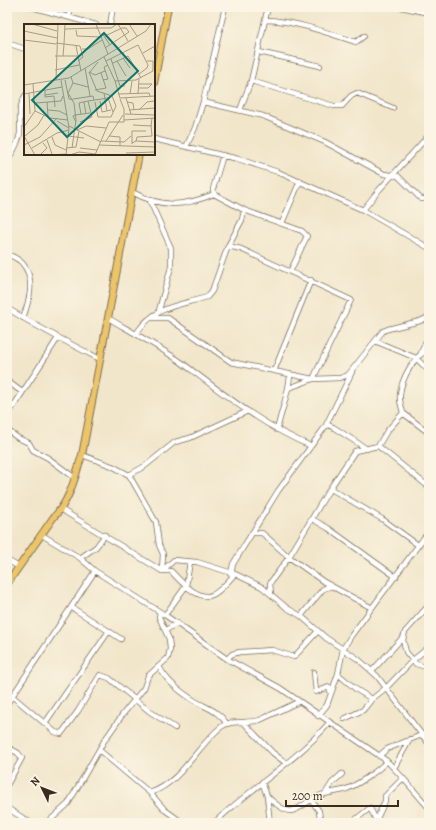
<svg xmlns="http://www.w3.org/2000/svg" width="436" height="830" font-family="Alegreya,serif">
<rect width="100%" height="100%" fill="#fcf5e5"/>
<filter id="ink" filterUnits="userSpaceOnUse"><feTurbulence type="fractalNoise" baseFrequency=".025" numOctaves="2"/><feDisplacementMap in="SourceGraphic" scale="8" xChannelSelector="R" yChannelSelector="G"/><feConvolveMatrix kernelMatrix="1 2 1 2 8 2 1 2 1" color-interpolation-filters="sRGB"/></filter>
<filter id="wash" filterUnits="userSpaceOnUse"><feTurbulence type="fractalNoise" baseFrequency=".012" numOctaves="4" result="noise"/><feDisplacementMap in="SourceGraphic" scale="16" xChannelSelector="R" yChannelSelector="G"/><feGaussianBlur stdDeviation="0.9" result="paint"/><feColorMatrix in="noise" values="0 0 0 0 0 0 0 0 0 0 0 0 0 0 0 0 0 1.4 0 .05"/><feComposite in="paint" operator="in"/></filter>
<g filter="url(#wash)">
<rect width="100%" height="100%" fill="#f1e6ca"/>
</g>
<g filter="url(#ink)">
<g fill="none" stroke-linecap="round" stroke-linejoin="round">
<g stroke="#7b6c5a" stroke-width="6">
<path id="minor" d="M32,7L96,25
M401,7L429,13
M69,17L71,7
M266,20C296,21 328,33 356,42L364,36
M110,25L113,7
M7,43L25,49
M259,52L320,66
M251,81L334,106H342L351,96L357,93L393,108
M203,102L263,116L325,142L384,174L398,176L421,199H425L429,195
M240,110L251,81L268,7
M154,139L238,159L278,172L363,210L379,190L429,135
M186,147L195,128L203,102L225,7
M223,155L213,189L214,194L244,210L302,231L307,236L290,272
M7,162C12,153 19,143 20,133C21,117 17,111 25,96
M7,183V191
M132,192C162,208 183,207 214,194
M150,201L171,248V267L159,310
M363,210L429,248
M282,223L300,181
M228,246L241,249L351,300L313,379L289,388
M7,254C12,256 20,260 23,264C36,280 29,301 23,318
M7,308C37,327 68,343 100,359
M108,318C132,332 158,346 181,362C222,393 263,426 311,446
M152,318H168L231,362L313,379L340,378L348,375L383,331L388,329L420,321L429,317
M136,334C154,306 177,306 207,297L212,291L228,246L242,220L244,210
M375,341L416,358L429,371
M421,353L429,335
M274,371L311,280
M7,381L22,392
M403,413L429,433
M7,416L58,338
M325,427L352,372
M7,430L18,438L29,443L33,450L48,458L75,478
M277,430C281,412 289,392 290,375
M378,446L429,487
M82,455L112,466L129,475L156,522L159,545L163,554L162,571
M129,475L145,466L175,442L190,438L248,411
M329,490L355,451L378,446L387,431L403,413C402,408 399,401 400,395C401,380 414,354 429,350
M62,510L162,571H171C179,580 198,601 212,595C220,592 228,581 235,574
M312,519L328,528L396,577
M252,533H262L289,557L270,583L271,594
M42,535L80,558L95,571L165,615L227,659L280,688L387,761L403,778L429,808
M423,539L429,532
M429,544L423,539L351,636L343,649L338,674L357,690L372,699L387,687L413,660L429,647
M80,558L96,547L105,535
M7,560L19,567
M162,571L174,560L197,562L235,574L262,587L287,608L301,616L326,638L358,659L377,676L429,744
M231,574L233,564L278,491L325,427L328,425L333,427L367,449
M429,605L405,632L403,640L406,652L416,664L429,668
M71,607L121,639
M372,608L324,582L289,557L327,493L331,489L382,519L418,545
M165,615L186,586L190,562
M301,616L323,589L332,586
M166,630L177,623
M227,659L232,654L240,652L272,650L294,657L318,631
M159,666C165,680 182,693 195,701C207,708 219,711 227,724
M372,671L404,636
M314,672L316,692L329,687L330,691
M12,696L55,732L61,734L78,711L100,675L109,678L149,711L175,728
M7,704L95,571
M318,716L327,705L338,674
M344,719L363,710L372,699
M45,723L109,631
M244,723L273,753L286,763
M7,747L18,753L22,758L7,785
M99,750L150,793L165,810L183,823
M379,756L387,749L429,732
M394,768L410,739
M262,782L267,796L270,823
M150,793C182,782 197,746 221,727C231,719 248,724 260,720L298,702
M325,794L332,783L342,774
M267,796C273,802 282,810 290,811C299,811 307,801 314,798C323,793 334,792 344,790C356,786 378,771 387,761
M311,800L319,811L320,820L324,823
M7,808L31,823
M47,823L68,804L104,741L123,714L144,688L148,676L168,658L170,649L169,639L159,617L160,612
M214,823C251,788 296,761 329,723
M351,823L370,808L376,820
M375,823L385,801V796L403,778"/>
</g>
<g stroke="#7b6c5a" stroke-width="8">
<path id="major" d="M154,83L168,7
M7,584L53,518C70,501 75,477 82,455L139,154"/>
</g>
<use href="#minor" stroke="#fff" stroke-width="4.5"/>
<use href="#major" stroke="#edc569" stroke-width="6"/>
</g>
</g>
<g transform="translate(24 24)">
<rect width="131" height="131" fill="#f1e6ca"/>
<path fill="none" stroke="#a89b85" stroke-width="1" d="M8,0L33,7M72,0L84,30M94,0L104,17M105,0L113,12M72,4H87L93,0M41,5L73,4M52,6L53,12L76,13M0,7L33,14M78,9L86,21M0,16L32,20M32,19L40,20L41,0M52,22L57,47M81,24L105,8L102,4H98L81,12M58,25H64L78,16M119,29L131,22M31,32H53M39,32L40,20L56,22L59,33L54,37M80,33L91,57L112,56L129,47V37H123M99,34L106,44M87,35L96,62H101M82,37L114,21L124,41L123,44L115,50M93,37L102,52M89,39L104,32L117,54M61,44L66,72M31,46L55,41M65,48L73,67L88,72L92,82L87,93H74L71,78M65,48L71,51L81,47M66,48L74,38M47,53L49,59L44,69L50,79L52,96L48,124M32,56L34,0M37,56L45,104L42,131M41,56L45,75L49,76M79,56L84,55L80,43L84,41M91,57L96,74L131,72M49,59L64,63M115,60H128M0,61L45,54L122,7L127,0M115,64H124L128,60M21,66V73L30,72L31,83M71,66L82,64L77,49M5,69L6,90M80,69L83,87M0,70L38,63M94,70L125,69L126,72M106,70L108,57M114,70L115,55M21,71L34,69M0,74V89M102,74L107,90M49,75L69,72L70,76M64,77L84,74L89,88M76,77L78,88L87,86M23,78L24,92M60,78L62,90M103,78L109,79L110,86M12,79L37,77L39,72M24,86L35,87L43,91M105,86L131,84M115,86L123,78L130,77M11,87L26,94L44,96M101,90L131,91M100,96L131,94M33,97L45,104M52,98L49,92L51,91L66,89M56,98L68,93L64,77L55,79L57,90M109,101L127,102L128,94M45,102L77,118M0,103L11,87L9,60M53,106L62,102L82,104M0,112L11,131M1,112L14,101L20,91M44,112L60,114M85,112L96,113V122M28,113L31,121L42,126M23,116L28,130M77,117L100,118L107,112M82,117L99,91M112,117L131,118M108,119L112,117L113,113L128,112L127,101M108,120V107H122M0,121L16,113L33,94M75,121L131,123M8,124L33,109L45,106M42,124L52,123L55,107M56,124L73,126M102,129L131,128M17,130L23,124L19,119M25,131L42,130M46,131L55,128L71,130M71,131L85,98H100V85L96,75"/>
<path fill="#0f766e" fill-opacity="0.15" stroke="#0f766e" stroke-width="2" d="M80,9L114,47L43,113L8,76Z"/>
<rect width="131" height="131" fill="none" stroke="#3b2a1e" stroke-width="2"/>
</g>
<rect width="436" height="830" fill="none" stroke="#fcf5e5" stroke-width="24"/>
<g transform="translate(42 788) rotate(313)" stroke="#fcf5e5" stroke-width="3" paint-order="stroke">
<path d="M0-3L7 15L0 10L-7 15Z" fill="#3b2a1e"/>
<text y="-6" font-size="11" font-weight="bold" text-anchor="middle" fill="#3b2a1e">N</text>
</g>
<path d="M286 800v6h112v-6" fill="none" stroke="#3b2a1e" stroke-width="2"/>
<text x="292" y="800" font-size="12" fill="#3b2a1e" stroke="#fcf5e5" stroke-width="3" paint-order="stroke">200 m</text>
</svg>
